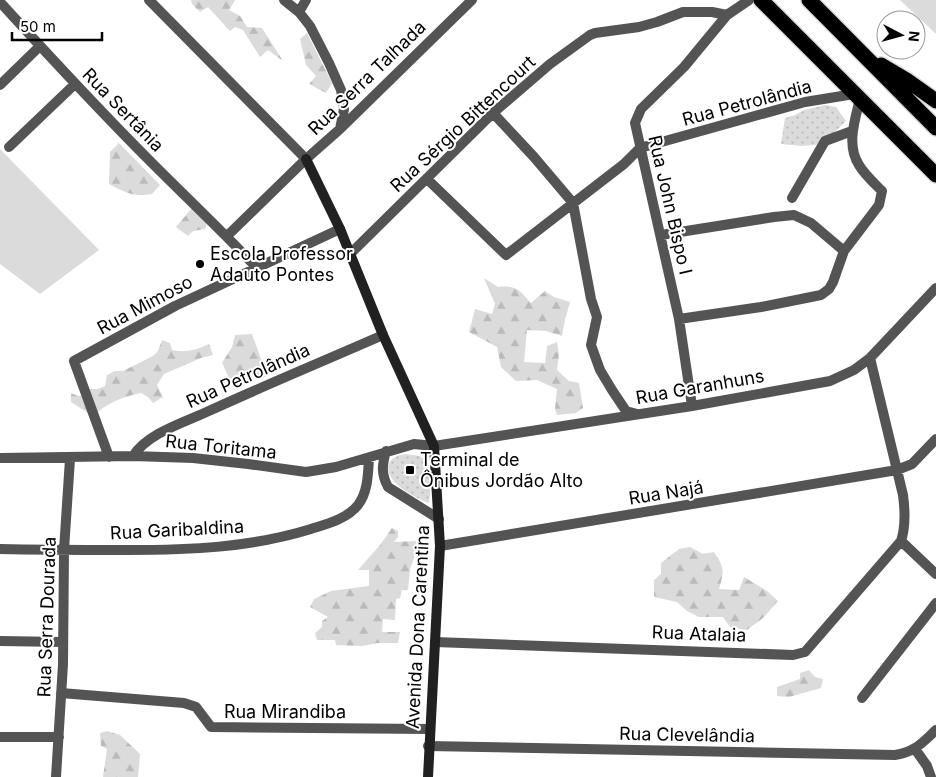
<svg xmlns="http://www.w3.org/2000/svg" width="936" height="777" font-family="Inter,sans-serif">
<defs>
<pattern id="grass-dots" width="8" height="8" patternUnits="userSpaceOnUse" patternTransform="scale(1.25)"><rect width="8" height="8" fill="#dbdbdb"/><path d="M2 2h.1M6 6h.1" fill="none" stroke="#bababa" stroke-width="1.8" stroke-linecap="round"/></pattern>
<pattern id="forest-firs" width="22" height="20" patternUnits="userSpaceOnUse" patternTransform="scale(1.25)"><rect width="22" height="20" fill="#dbdbdb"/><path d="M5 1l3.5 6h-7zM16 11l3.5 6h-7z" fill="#bababa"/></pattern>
</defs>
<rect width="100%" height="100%" fill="#fff"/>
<path fill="url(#grass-dots)" d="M825,105L836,107L846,121L823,144L802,146L781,144L785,118L795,115L804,110Z
M405,454L420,456L428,462L431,482L429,503C416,498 383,482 389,464C392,457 398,455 405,454Z"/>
<path fill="url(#forest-firs)" d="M191,0H235L229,10L240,16L247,27L262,28L283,61L268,50L260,57L243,30L235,27L230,31L208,7L200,12L192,4Z
M307,33L332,83L326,93L309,84L316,76L306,65L300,39Z
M119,143L160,185L152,194C133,197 126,193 109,184L110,152Z
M192,208L207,223L205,229L193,231L188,236L176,227Z
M484,278L498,287C517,285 519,290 531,303L545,291L554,297L570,302L565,320L562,336L546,331L527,330L524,362L545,363L547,346L557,342L559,354L557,370L569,381L579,383L583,408L576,413L557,415L555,409L557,389L537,380L516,381L501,367L497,347L469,332L475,309L492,314L495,304Z
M252,334L267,376L258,379L255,376L233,386L222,363L232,347L235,335Z
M162,340L170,343L172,350C186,353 196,350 209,344L213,355L201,358L164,374L157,385L163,397L153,403L148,397L141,393C122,397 107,403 93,416L71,402V393L78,396L86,395V389H97L105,386L107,375L115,371H123L153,356L158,351Z
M392,528L398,531V537L394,542L416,541L414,558L410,569L408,590H402L400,598L396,599L395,620L383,619L382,632H400L398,643H378L362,646L336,645L335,640H317L315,633L322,627V621L328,617L310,607L314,599L331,591L369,586V570H358L380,545Z
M690,547L703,554L714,552C725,568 724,572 719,589L739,590L744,577L767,591L778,601L763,618L747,630L730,627L723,617H699L687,611L677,602L654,597V580L661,574V563L679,549Z
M809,670L815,677L823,679L821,688L789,697L777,696V687L800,679V673Z
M107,731L120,735L140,754L138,777H103L107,749L101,746L100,733Z"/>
<path fill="#dbdbdb" d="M900,0H936V34Z
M0,149L99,250L40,294L0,264Z"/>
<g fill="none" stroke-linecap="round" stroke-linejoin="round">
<g stroke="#dbdbdb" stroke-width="18">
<path id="highway" d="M761,0L936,175
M809,0L936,128
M881,65L908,81L936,101"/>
</g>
<path stroke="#545454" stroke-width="10" d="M149,0L306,159
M284,0L299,12L310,26L329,63L341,90L344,109L340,129
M0,2C50,57 101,112 154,165C188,199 223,232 256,267
M299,12L306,0
M0,85L40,46
M493,113L534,157L573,203L591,299L597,317L591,345L600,370L612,390L626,411L637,414
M9,147L75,84
M427,179L506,255L624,164L640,148L805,102L854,94
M792,198L825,141L852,131
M661,235L774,217L794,215L811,223L844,251
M227,236L306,159L340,129L472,0
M350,254L493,113L550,64L590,35L595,33L639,27L657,22L683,12H712L727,15L749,0
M679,319L761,307L821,295L829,289L833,282L844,251L879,205L882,191C874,183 864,174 859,165C846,145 855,120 860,99
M692,406L679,319L635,123L641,109L684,67L727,15
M386,451C382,465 381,474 388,487L439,519
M133,456C149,432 186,422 211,410C268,384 326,360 383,335
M109,457L74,361L175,306L340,229
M0,458L133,456L193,458L248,464L306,472L336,467L414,444L434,446L692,406L830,381L854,370L870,358L936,288
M901,541L936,574
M440,546L897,470L912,464L936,439
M0,549C42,550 84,550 126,550C190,550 249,548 311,529C327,524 347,519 358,505C368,492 368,474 369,458
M0,641L63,642
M435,642L793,655L805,652L901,541C906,526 905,510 903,495L870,358
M61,693L184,703L196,707L211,727L429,729
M862,698L936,603
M0,737H59
M428,746L895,755C915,752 922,743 936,730
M915,749L927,766L931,777
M56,777L63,664L64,550L70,459"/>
<path stroke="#212121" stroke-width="10" d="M306,159L340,229L383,335L434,446L440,546L428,777"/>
<use href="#highway" stroke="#000" stroke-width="15"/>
</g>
<g fill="#000" stroke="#fff" stroke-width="2">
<circle cx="200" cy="264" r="5"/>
<rect x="405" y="465" width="10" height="10" rx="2.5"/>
</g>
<g text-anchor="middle" stroke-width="4" stroke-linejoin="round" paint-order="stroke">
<g font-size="18" fill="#000" stroke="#fff">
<text transform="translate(367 78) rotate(-44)" y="6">Rua Serra Talhada</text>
<text transform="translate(747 103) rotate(-15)" y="6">Rua Petrolândia</text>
<text transform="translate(123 110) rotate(46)" y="6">Rua Sertânia</text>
<text transform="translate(463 124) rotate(-43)" y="6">Rua Sérgio Bittencourt</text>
<text transform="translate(670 205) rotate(77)" y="6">Rua John Bispo I</text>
<text transform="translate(145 305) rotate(-28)" y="6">Rua Mimoso</text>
<text transform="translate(248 376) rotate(-24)" y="6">Rua Petrolândia</text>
<text transform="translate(700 387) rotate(-10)" y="6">Rua Garanhuns</text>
<text transform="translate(221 447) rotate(6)" y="6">Rua Toritama</text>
<text transform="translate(666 493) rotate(-9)" y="6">Rua Najá</text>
<text transform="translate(177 530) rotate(-3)" y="6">Rua Garibaldina</text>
<text transform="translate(47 617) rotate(-88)" y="6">Rua Serra Dourada</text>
<text transform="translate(418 627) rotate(-87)" y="6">Avenida Dona Carentina</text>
<text transform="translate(699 634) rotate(2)" y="6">Rua Atalaia</text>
<text x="285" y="718">Rua Mirandiba</text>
<text transform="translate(687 735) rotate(1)" y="6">Rua Clevelândia</text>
</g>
<g font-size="18" fill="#000" stroke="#fff" text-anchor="start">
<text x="210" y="260">Escola Professor<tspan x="210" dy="21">Adauto Pontes</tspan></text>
<text x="420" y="466">Terminal de<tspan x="420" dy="21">Ônibus Jordão Alto</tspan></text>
</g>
</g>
<g transform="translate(901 35) rotate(96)"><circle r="24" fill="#ffffff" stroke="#999999"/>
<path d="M0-4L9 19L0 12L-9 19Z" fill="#000000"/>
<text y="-8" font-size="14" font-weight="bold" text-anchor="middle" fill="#000000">N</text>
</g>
<path d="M12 32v8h90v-8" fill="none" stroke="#000000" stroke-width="2.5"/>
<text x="20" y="32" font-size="15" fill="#000000" stroke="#ffffff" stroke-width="4" paint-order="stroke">50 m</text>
</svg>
